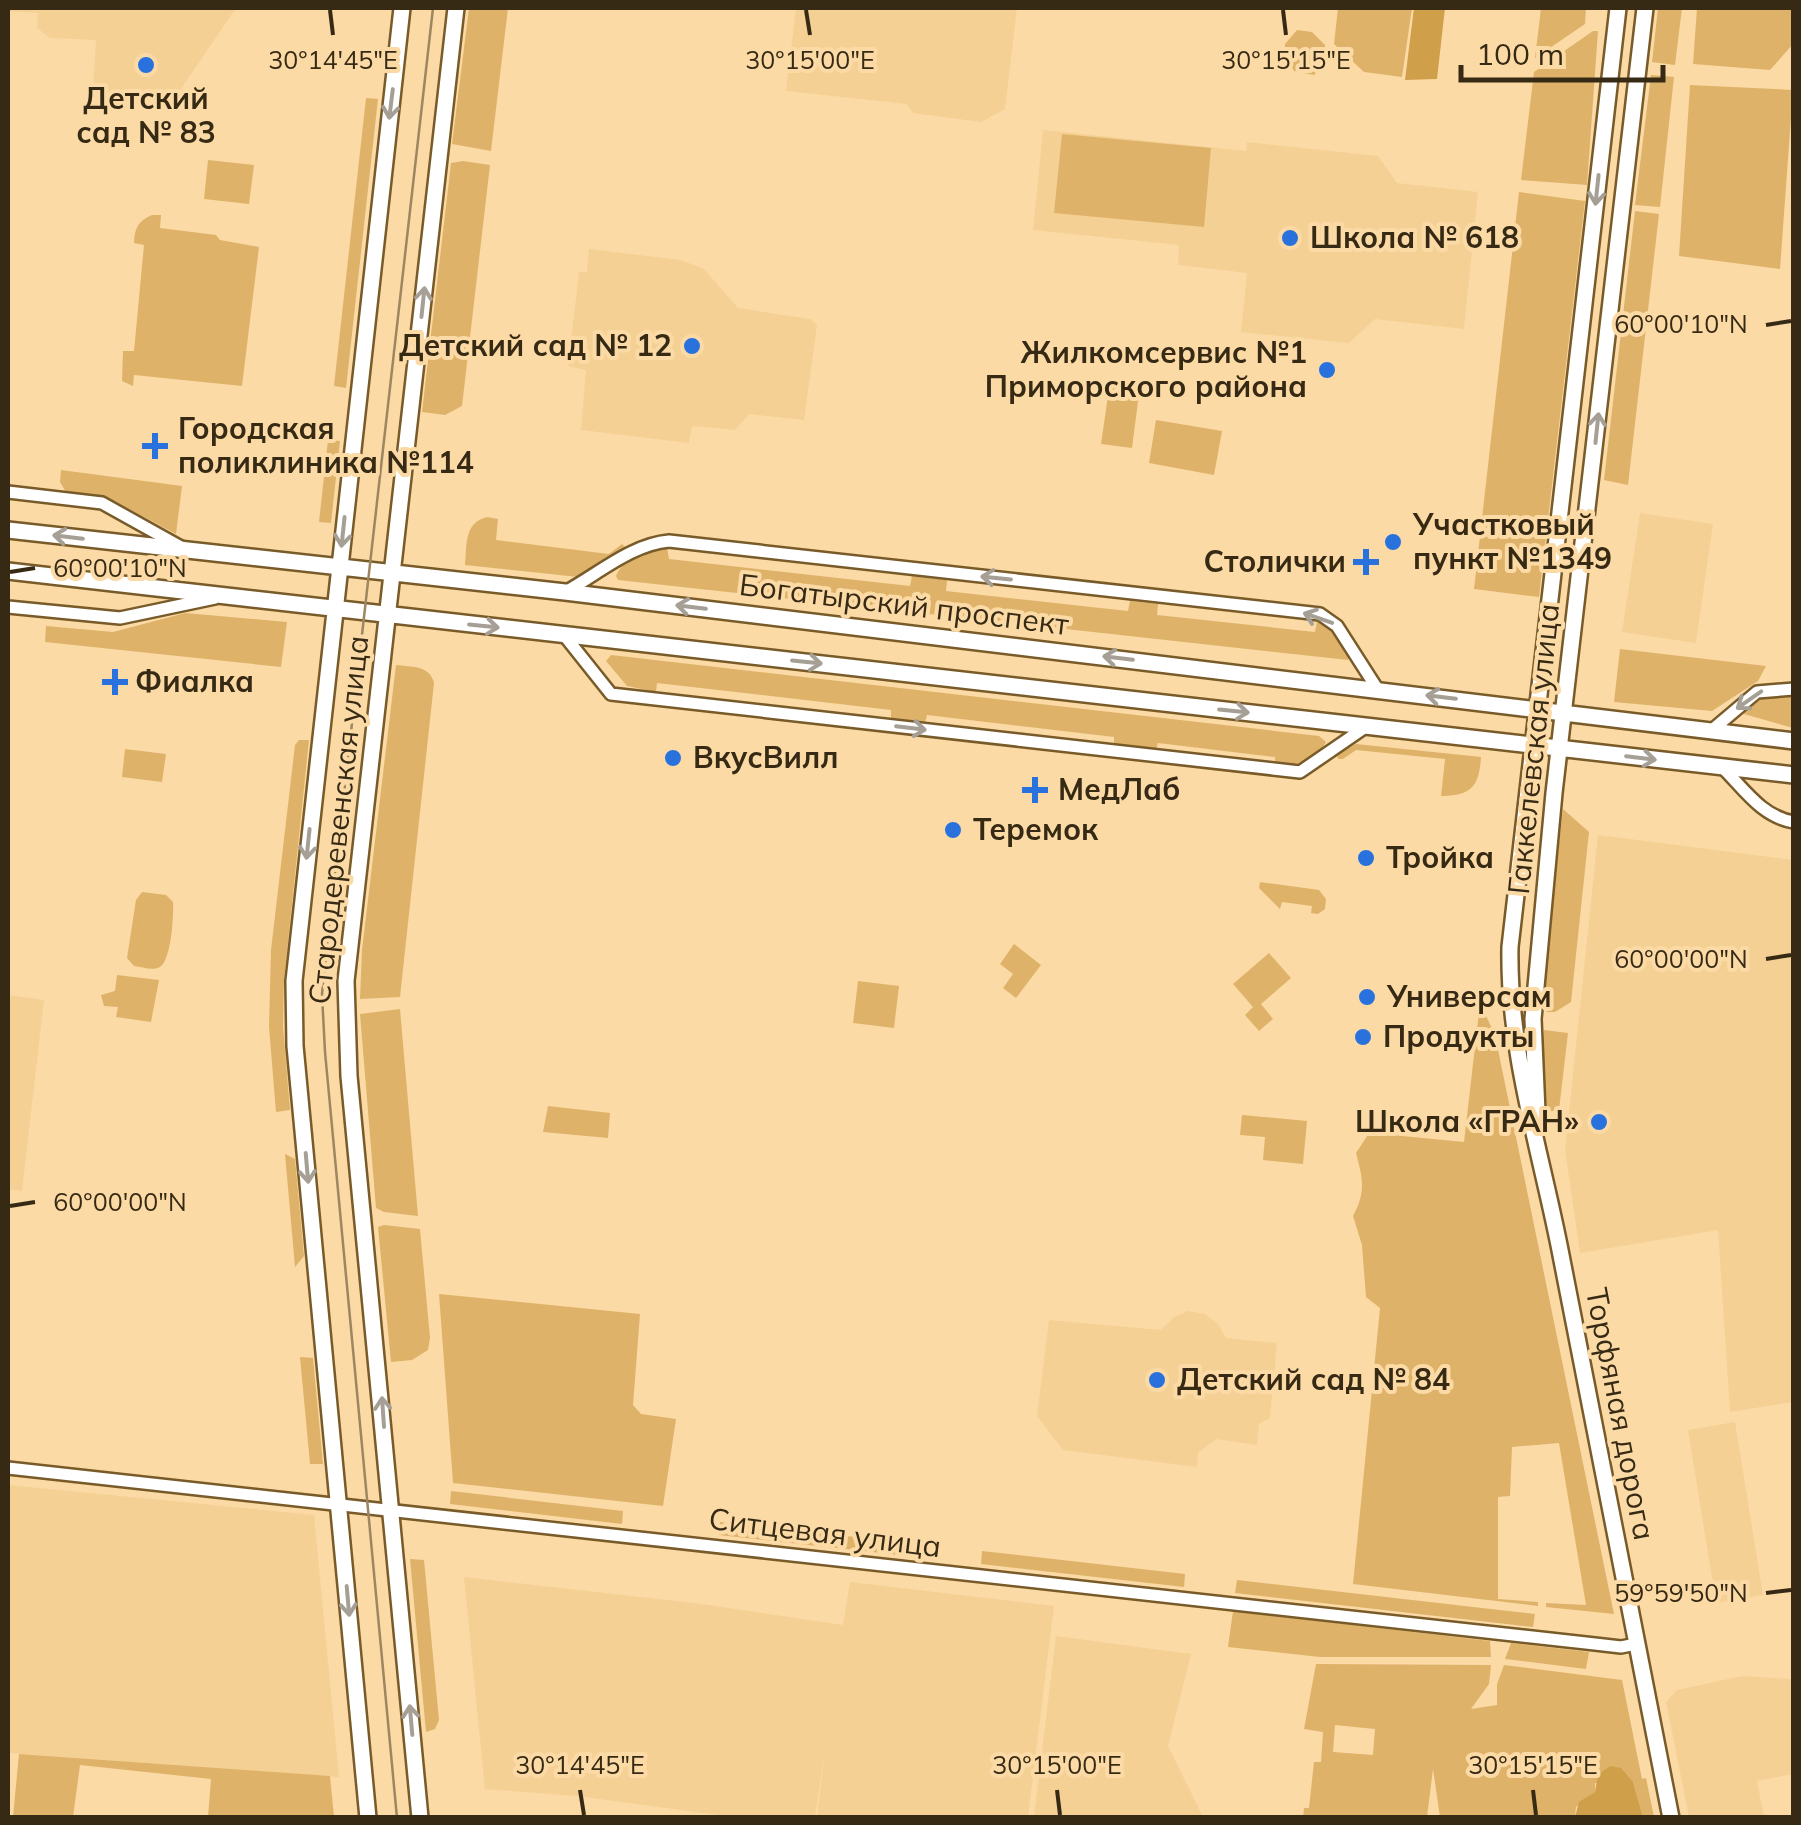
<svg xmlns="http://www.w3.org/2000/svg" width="1801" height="1825" font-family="Mulish,sans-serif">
<rect width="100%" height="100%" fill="#fbdaa5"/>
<path fill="#f5d094" d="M8,8H236L174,99L151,104L101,100L93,89L96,40L50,38L37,28L38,13L8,11Z
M796,8H1017L1005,109L981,122L913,113L907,104L786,91Z
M1043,130L1246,151L1247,142L1378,156L1397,183L1478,192L1464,329L1375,319L1349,343L1241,332L1247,273L1178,265L1179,245L1033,230Z
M589,249L681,260L704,269L738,308L810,319L817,325L804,420L749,414L735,430L692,426L689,443L581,430L586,370L568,366L579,272H587Z
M1640,513L1713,524L1696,643L1622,632Z
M1598,835L1793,860V1402L1730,1412L1718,1230L1580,1253L1565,1150Z
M8,995L44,1000L22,1191L8,1189Z
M1188,1311L1205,1314L1218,1324L1226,1338L1277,1343L1270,1418L1259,1424L1257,1445L1216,1439L1198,1453L1197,1467L1063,1450L1037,1416L1049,1320L1161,1330L1174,1317Z
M1735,1422L1763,1595L1716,1603L1688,1430Z
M8,1485L314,1515L339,1777L8,1753Z
M464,1577L702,1604L843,1625L850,1582L1054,1606L1028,1817H817L825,1750L815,1817H733L577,1796L485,1789Z
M1056,1636L1191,1654L1168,1746L1203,1817H1034Z
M1742,1676L1790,1679L1794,1698L1793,1774L1757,1781L1764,1817H1689L1666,1702L1677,1690Z"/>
<path fill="#dfb26a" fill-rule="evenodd" d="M469,8H508L491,151L452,144Z
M1338,8H1412L1402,77L1364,72L1334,44Z
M1541,8H1586L1585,24L1535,58Z
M1658,8H1682L1675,65L1652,62Z
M1697,8H1793V44L1770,70L1693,64Z
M1297,30L1312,32L1325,45V59L1314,75L1294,71L1285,56V44Z
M1593,31H1598L1587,185L1521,180L1534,72Z
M1651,75L1674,77L1660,207L1635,205Z
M1690,85L1793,90L1780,269L1679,256Z
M366,98L378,99L346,388L334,386Z
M1062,134L1211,148L1204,227L1054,213Z
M208,160L254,165L249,204L204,199Z
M463,161L490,165L462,406L445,415L422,412L451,163Z
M1519,192L1585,201L1539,597L1474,589Z
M1635,211L1659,214L1628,485L1604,480Z
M152,215H161L160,228L216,235L220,240L259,247L242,386L134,375L133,386L122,381L123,351H134L144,245L134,243C135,228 138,221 152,215Z
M1110,382L1140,386L1132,448L1101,444Z
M1156,420L1222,431L1214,475L1149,463Z
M328,440L340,441L331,523L319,522Z
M61,470L182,486L176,534L112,500L66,492L60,482Z
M487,517L498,519L496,540L609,554L622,544L626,548L578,577L465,565C467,544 464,523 487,517Z
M667,547L669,559L910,586L912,576L947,580L946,591L1128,611L1130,601L1158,604L1157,615L1315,632L1317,621L1328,625L1348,655V660L618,580L616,576C623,558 649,549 667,547Z
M185,613L287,622L281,667L45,642L46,626L113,632Z
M1620,649L1766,666L1758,681L1712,711L1614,702Z
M611,655L1319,736L1326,742C1315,761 1296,767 1275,765V757L1158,743L1156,750L1114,746V737L927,715L925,723L891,719V710L657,683L656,692L627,686L606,661Z
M396,665C411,667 430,665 434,683L400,997L360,999L362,950Z
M1781,695L1793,697V728L1744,714L1745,710L1759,699Z
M299,740H309L284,981L283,1026L290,1110L276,1112L269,1027L271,950L295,745Z
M1356,744L1481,757C1479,787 1471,796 1441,796L1445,759L1356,750L1343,759H1338L1337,754Z
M125,749L166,754L162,782L122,777Z
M1563,809L1589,832L1571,1002L1555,1012H1547L1541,1004Z
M1260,882L1319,890L1326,899L1325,909L1318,914L1311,913L1312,906L1282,902L1280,909L1259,888Z
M142,892L166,895L173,902C174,915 171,961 160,967C153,971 142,967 134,966L127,958L136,900Z
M1014,944L1041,965L1016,998L1003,988L1013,974L1000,964Z
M1269,953L1291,978L1261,1004L1273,1019L1259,1031L1245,1015L1253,1007L1233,984Z
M117,975L159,980L151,1022L116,1017L118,1007L104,1006L101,995L115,991Z
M858,981L899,986L894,1028L853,1023Z
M1480,1003L1495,1035L1614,1614L1546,1607V1603L1586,1605L1559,1443L1512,1447L1510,1496L1498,1497V1599L1538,1602V1606L1353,1584L1380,1308L1366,1297L1362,1245L1353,1216C1366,1192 1363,1179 1356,1153L1373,1127L1386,1126L1392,1135L1464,1142Z
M400,1009L418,1216L384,1212L376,1208L360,1014Z
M1544,1030L1568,1033L1559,1110L1545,1112L1539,1084Z
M548,1106L610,1113L608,1138L543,1132Z
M1242,1115L1307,1121L1303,1164L1263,1160L1265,1137L1240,1135Z
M285,1154L295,1159L304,1256L295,1267Z
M384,1225L420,1229L430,1338L428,1350L412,1360L391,1362L378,1227Z
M439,1294L640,1314L633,1405L641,1414L676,1419L663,1506L453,1483Z
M300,1357L313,1358L323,1464H310Z
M451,1491L623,1511L622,1524L450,1504Z
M720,1522L910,1543L909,1556L719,1535Z
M982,1551L1185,1574L1184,1587L981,1564Z
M410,1559L424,1560L439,1720L435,1729L426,1732Z
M1237,1580L1535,1614L1533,1627L1235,1593Z
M1233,1611L1490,1641L1491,1657H1320L1228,1647Z
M1511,1643L1589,1652L1586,1669L1505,1659Z
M1316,1664L1491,1665L1489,1684L1471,1709L1497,1705V1684L1504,1665L1622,1680L1642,1779L1646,1778L1654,1817H1643L1633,1782L1595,1783V1792L1576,1807L1575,1817H1440L1433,1769L1427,1817L1303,1818L1304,1808H1309L1314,1762H1321L1323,1732L1304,1729ZM1335,1725L1375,1729L1373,1755L1333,1752Z
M19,1754L330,1776L334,1817H208L211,1779L80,1765L73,1817H13Z"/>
<path fill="#d09f4a" d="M1414,8H1445L1437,79L1405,80Z
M1611,1766L1621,1768L1633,1782L1643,1817H1575L1579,1802L1595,1792L1598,1774Z"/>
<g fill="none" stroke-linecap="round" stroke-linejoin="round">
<g stroke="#785b29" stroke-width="16">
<path id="street" d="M8,492L102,503L181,547
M565,592C598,574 632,544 669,541L1320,614L1337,626L1378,690
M8,607L120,618L215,598
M564,635L611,694L1300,772L1367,726
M1712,730L1757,692L1794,689
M1723,768C1744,789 1762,817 1794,822
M8,1468L1595,1644L1621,1647L1636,1644"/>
</g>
<g stroke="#785b29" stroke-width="20">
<path id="secondary" d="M1618,8L1510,947C1508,1050 1539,1145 1559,1245C1597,1436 1633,1627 1671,1818
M8,530L565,592L1794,741
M8,571L1794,775
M1537,1112L1533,1019L1554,793L1645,8
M368,1818L295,1046L294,981L402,8
M420,1818L349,1076L346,981L456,8"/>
</g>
<use href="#street" stroke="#fff" stroke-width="11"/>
<use href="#secondary" stroke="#fff" stroke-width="15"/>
<path stroke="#9d8660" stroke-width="2.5" d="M397,1818L325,1052L322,994L329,926L433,8"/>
</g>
<defs><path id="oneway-shaft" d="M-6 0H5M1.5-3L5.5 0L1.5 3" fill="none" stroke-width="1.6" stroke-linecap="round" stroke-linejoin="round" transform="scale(2.5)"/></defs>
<g stroke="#a59f96">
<use href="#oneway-shaft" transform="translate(391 104) rotate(97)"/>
<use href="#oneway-shaft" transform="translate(1597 190) rotate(96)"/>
<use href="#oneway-shaft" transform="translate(423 302) rotate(-84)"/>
<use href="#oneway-shaft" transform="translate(1597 428) rotate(-84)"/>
<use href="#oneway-shaft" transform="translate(343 532) rotate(96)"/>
<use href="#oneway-shaft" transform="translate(68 537) rotate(-173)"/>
<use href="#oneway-shaft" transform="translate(996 578) rotate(-174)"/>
<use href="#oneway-shaft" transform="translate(691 607) rotate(-173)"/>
<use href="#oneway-shaft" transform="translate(1318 618) rotate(-161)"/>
<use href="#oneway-shaft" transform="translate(484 626) rotate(6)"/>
<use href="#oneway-shaft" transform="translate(1118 658) rotate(-173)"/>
<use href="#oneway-shaft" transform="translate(807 662) rotate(6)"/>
<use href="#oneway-shaft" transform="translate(1441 697) rotate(-173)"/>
<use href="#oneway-shaft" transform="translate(1749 700) rotate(145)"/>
<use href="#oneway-shaft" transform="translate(1234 711) rotate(6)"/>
<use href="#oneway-shaft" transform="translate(911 728) rotate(7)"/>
<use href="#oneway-shaft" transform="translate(1641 758) rotate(7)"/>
<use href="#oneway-shaft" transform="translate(308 844) rotate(96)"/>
<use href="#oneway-shaft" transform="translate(307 1168) rotate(85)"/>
<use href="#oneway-shaft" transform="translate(383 1412) rotate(-94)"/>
<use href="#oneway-shaft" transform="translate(348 1601) rotate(85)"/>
<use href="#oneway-shaft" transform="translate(411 1720) rotate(-95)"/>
</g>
<path fill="none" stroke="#372a15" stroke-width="4" d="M330,10L333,35M806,10L810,35M1283,10L1286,35M1766,325L1791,321M10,572L35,568M1766,959L1791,955M10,1206L35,1202M1766,1593L1791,1590M580,1790L584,1815M1057,1790L1060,1815M1533,1790L1536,1815"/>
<g fill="#2971dd" stroke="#fbdaa5" stroke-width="4">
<circle cx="146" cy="65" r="10"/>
<circle cx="1290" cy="238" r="10"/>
<circle cx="692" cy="346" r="10"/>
<circle cx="1327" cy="370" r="10"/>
<path d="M150 431h10v10h10v10h-10v10h-10v-10h-10v-10h10z"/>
<circle cx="1393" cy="542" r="10"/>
<path d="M1361 547h10v10h10v10h-10v10h-10v-10h-10v-10h10z"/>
<path d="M110 667h10v10h10v10h-10v10h-10v-10h-10v-10h10z"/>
<circle cx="673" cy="758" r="10"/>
<path d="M1030 775h10v10h10v10h-10v10h-10v-10h-10v-10h10z"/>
<circle cx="953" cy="830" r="10"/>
<circle cx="1366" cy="858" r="10"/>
<circle cx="1367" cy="997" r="10"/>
<circle cx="1363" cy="1037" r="10"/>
<circle cx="1599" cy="1122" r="10"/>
<circle cx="1157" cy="1380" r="10"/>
</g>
<g text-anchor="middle" stroke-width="8" stroke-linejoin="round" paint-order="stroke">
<g font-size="30" font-weight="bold" fill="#372a15" stroke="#fbdaa5" text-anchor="start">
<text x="146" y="109" text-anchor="middle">Детский<tspan x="146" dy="34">сад № 83</tspan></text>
<text x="1310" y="248">Школа № 618</text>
<text x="672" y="356" text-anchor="end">Детский сад № 12</text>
<text x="1307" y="363" text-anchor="end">Жилкомсервис №1<tspan x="1307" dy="34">Приморского района</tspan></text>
<text x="178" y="439">Городская<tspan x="178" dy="34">поликлиника №114</tspan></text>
<text x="1413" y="535">Участковый<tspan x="1413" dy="34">пункт №1349</tspan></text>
<text x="1346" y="572" text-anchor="end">Столички</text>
<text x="135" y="692">Фиалка</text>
<text x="693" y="768">ВкусВилл</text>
<text x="1058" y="800">МедЛаб</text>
<text x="973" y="840">Теремок</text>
<text x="1386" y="868">Тройка</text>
<text x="1387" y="1007">Универсам</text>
<text x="1383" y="1047">Продукты</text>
<text x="1579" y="1132" text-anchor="end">Школа «ГРАН»</text>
<text x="1177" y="1390">Детский сад № 84</text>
</g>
<g font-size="30" fill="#372a15" stroke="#fbdaa5">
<text transform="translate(904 605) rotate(7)" y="10">Богатырский проспект</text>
<text transform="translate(1534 749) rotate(-84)" y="10">Гаккелевская улица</text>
<text transform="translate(339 820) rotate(-84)" y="10">Стародеревенская улица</text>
<text transform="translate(1620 1414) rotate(79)" y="10">Торфяная дорога</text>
<text transform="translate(825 1533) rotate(7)" y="10">Ситцевая улица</text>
</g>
</g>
<g font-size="25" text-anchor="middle" fill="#372a15" stroke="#fbdaa5" stroke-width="8" stroke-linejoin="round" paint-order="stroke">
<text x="333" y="69">30°14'45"E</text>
<text x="810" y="69">30°15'00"E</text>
<text x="1286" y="69">30°15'15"E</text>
<text x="1681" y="333">60°00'10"N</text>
<text x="120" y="577">60°00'10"N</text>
<text x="1681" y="968">60°00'00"N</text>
<text x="120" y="1211">60°00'00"N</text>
<text x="1681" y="1602">59°59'50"N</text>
<text x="580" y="1774">30°14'45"E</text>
<text x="1057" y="1774">30°15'00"E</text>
<text x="1533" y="1774">30°15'15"E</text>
</g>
<rect width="1801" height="1825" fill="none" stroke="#372a15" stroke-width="20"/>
<path d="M1461 65v15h202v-15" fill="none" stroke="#372a15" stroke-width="5"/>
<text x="1476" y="65" font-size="30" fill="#372a15" stroke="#fbdaa5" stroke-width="8" paint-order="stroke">100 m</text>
</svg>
